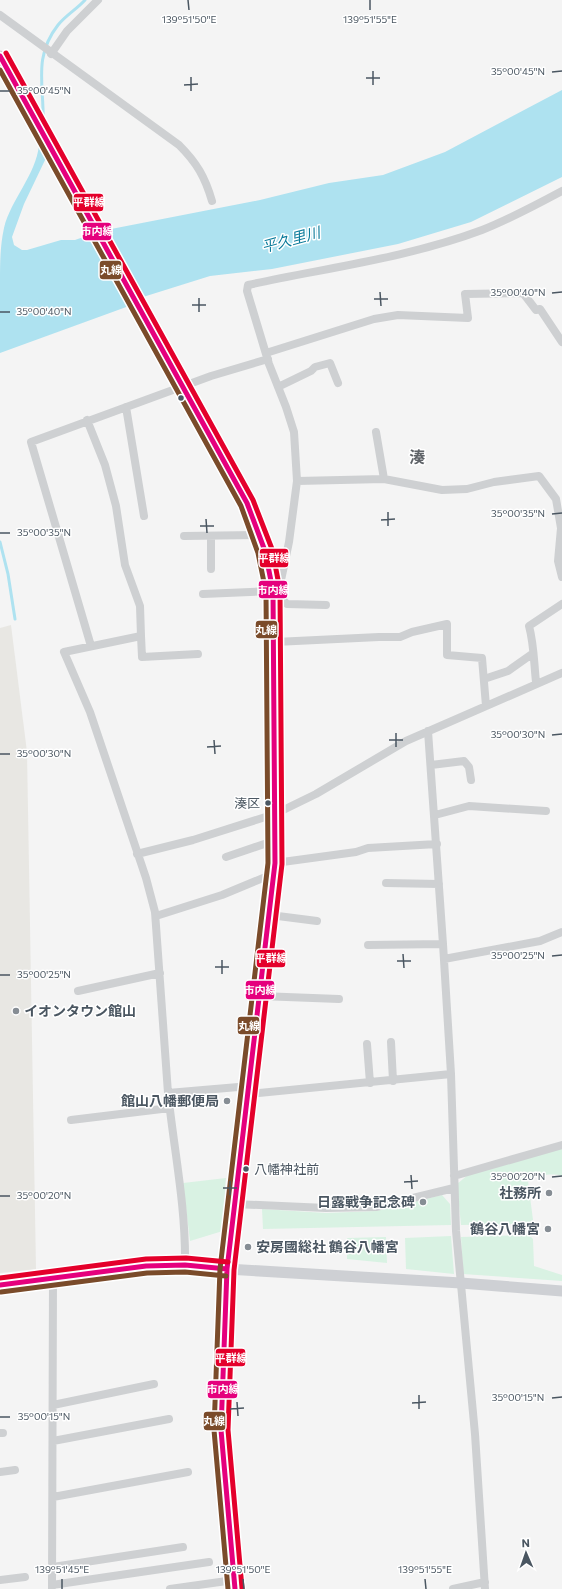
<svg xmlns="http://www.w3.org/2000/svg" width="562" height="1589" font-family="Commissioner,'Noto Sans JP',sans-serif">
<rect width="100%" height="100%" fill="#f4f4f4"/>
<path fill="#e8e7e3" d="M11,625L27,752L36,1269L0,1273V628Z"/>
<path fill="#d9f2e3" d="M562,1147V1176C553,1173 536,1175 528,1181L533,1220L528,1224L461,1225L457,1184L469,1174Z
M226,1178L225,1187H231L226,1230L190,1241L183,1183Z
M442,1195L450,1204L451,1225L263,1229L262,1209L326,1213L376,1211Z
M529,1235L533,1239L534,1266L562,1275V1281L463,1274L461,1237Z
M451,1236L454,1274L406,1269L405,1238Z
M386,1237L387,1263L347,1259V1238Z"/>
<path fill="#aee2f0" d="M562,90V177L471,222L398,244L272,269L210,276L143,297L106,230L260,200L329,183L383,175L445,152Z
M39,145L46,158L24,204L12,237L14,245L22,250H27L61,240H75L89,235L129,306L0,353C0,329 0,306 0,283C0,264 0,246 4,228C11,199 36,175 39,145Z"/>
<path fill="#f4f4f4" d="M105,229L106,230L144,299L141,298L104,231Z
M88,233L90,234L131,305L130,307Z"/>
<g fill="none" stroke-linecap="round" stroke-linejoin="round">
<path stroke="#aee2f0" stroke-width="3" d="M43,126C45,88 32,58 58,25C66,15 77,9 85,0
M41,154L42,141
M0,542L8,574L15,619"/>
<path stroke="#ced0d2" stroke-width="8" d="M0,15L179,145C197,163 205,177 212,201
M51,54L67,31L98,0
M266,353L374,319L398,315L468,318L465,294L523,293L536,310L540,309L562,342
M278,387L311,371L315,367L330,363L338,383
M126,407L144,516
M87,420L105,465L116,506L125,565L140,606L141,636
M376,432L384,479
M297,481L384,479L442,490L467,489L494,482L539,476L556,499L561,528L558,561L562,577
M184,536L260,535
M211,536V569
M273,591L287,604L326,605
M203,594L273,591L280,585L289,542L297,481L294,432L286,407L269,364L247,291L248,285C326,268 407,258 482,230C510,219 536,205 562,191
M275,642L379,637H400L412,632L447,624V655L482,658L486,706
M91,646L31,442L211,376L268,359
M484,679L508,671L532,654
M536,682C534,664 534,644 529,626L562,604
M428,731L443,944L451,1074L456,1231L475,1434L485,1589
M431,765L464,761L469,767L471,780
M435,815L469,806L546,811
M137,854L193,840L275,814L316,794L406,741L562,673
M226,857L276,840
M275,863L356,852L368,848L437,844
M386,883L439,884
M270,915L317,921
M156,916L222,895L275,873
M368,945L443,944
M444,959L540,941L562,932
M78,991L160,973
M260,996L339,999
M391,1042L393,1081
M367,1044L370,1083
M168,1093L155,912L146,878L90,712L64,652L141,636L142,657L198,654
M249,1094L451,1074
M71,1120L170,1108
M454,1176L562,1145
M234,1204L326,1208L376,1207L454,1188
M185,1265C186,1207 174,1150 168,1093L250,1086
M53,1405L154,1384
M0,1433H3
M53,1441L169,1419
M0,1472L15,1470
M53,1497L188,1472
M53,1567L183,1547
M0,1580L25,1577
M52,1585L209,1562
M52,1589L53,1279
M170,1589L234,1580
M453,1589L485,1582"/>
<path stroke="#ced0d4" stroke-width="11" d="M0,56L247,503L265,551L273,591L275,863L227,1269L221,1430L235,1589
M0,1285L124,1268L185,1265L227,1269L461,1283L562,1291"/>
<g stroke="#fff" stroke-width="8">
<path id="bus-1" d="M0,56L247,503L265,551L273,591L275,863L227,1269L221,1430L235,1589
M0,1285L146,1266L185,1265L227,1269"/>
</g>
<g stroke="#fff" stroke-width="8">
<path id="bus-2" d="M0,70L241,506L258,553L266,592L268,863L220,1269L214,1430L228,1589
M1,1292L147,1273L185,1272L226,1276"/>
</g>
<g stroke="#fff" stroke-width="8">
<path id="bus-3" d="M6,53L253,500L272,549L280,590L282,864L234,1270L228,1430L242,1588
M0,1278L146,1259L186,1258L228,1262"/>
</g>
<use href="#bus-1" stroke="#e5007d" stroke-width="5"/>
<use href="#bus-2" stroke="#7a4b2a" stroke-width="5"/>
<use href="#bus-3" stroke="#e4002b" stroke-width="5"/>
</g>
<path fill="none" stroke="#4a5661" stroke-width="1.5" d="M188,0L189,10M370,0V10M373,71V85M552,72L562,71M191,77V91M366,78H380M184,85L198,84M0,91H10M380,292L381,306M552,293L562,292M199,298V312M374,299H388M192,305H206M0,312H10M388,512V526M552,514L562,513M206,519L207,533M381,520L395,519M200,526H214M0,533H10M396,733V747M552,735L562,734M214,740L215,754M389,740H403M207,747L221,746M0,754H10M403,954L404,968M552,956L562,955M222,960V974M397,961H411M215,967H229M0,975H10M411,1175L412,1189M552,1177L562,1176M230,1181V1195M404,1182L418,1181M223,1188H237M0,1196H10M419,1395V1409M552,1398L562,1397M237,1402L238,1416M412,1403L426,1402M230,1409L244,1408M0,1417H10M62,1579V1589M243,1579L244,1589M425,1579L426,1589"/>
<g fill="#4a5661" stroke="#fff" stroke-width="1.5">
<circle cx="181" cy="398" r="3.5"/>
<circle cx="268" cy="803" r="3.5"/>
<circle cx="246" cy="1169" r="3.5"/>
</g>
<g fill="#868d94" stroke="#fff" stroke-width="1.5">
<circle cx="16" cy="1011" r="4"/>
<circle cx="227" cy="1101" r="4"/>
<circle cx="549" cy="1193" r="4"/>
<circle cx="423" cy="1202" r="4"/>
<circle cx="548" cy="1229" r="4"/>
<circle cx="248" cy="1247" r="4"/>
</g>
<g text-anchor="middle" stroke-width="3" stroke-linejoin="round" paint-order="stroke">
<g font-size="13" fill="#4a5661" stroke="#fff" text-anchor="end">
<text x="260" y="808">湊区</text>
<text x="254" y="1174" text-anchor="start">八幡神社前</text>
</g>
<g font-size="14" font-weight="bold" fill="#4a5661" stroke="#fff" text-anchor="end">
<text x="24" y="1016" text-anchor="start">イオンタウン館山</text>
<text x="219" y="1106">館山八幡郵便局</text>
<text x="541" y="1198">社務所</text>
<text x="415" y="1207">日露戰争記念碑</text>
<text x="540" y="1234">鶴谷八幡宮</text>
<text x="256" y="1252" text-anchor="start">安房國総社 鶴谷八幡宮</text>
</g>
<g font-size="15" font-style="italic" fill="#0c7c9b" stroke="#fff">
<text transform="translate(291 240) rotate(-15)" y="5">平久里川</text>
</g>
<g font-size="16" font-weight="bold" fill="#5f6368" stroke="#fff">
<text x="417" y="463">湊</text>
</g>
</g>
<g font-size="10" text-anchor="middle" fill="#4a5661" stroke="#fff" stroke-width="3" stroke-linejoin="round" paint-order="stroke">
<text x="189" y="23">139°51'50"E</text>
<text x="370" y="23">139°51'55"E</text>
<text x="518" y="75">35°00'45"N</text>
<text x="44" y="94">35°00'45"N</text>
<text x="518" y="296">35°00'40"N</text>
<text x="44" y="315">35°00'40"N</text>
<text x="518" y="517">35°00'35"N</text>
<text x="44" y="536">35°00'35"N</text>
<text x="518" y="738">35°00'30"N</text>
<text x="44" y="757">35°00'30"N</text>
<text x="518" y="959">35°00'25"N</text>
<text x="44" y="978">35°00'25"N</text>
<text x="518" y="1180">35°00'20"N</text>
<text x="44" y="1199">35°00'20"N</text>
<text x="518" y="1401">35°00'15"N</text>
<text x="44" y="1420">35°00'15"N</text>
<text x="62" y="1573">139°51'45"E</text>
<text x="243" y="1573">139°51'50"E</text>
<text x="425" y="1573">139°51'55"E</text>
</g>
<g stroke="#fff" stroke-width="1.5">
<rect x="73" y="193" width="31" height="19" rx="4" fill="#e4002b"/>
<rect x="82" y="222" width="30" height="19" rx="4" fill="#e5007d"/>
<rect x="99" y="260" width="23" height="20" rx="4" fill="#7a4b2a"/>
<rect x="259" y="548" width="30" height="20" rx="4" fill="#e4002b"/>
<rect x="258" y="580" width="30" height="19" rx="4" fill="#e5007d"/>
<rect x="255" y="620" width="23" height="19" rx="4" fill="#7a4b2a"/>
<rect x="256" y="949" width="30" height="19" rx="4" fill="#e4002b"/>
<rect x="245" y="980" width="30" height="20" rx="4" fill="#e5007d"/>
<rect x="237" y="1016" width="23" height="19" rx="4" fill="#7a4b2a"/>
<rect x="215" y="1348" width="31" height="19" rx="4" fill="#e4002b"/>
<rect x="207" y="1380" width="31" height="19" rx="4" fill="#e5007d"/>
<rect x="203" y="1411" width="23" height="20" rx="4" fill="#7a4b2a"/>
</g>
<g font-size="11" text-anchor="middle" font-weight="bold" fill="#fff">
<text x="89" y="206">平群線</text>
<text x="97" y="235">市内線</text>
<text x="111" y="274">丸線</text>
<text x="274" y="562">平群線</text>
<text x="273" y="594">市内線</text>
<text x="266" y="634">丸線</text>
<text x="271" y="962">平群線</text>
<text x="260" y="994">市内線</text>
<text x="249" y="1030">丸線</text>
<text x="231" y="1362">平群線</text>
<text x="223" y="1393">市内線</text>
<text x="214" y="1425">丸線</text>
</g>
<g transform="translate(526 1553) rotate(358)" stroke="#ffffff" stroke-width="3" paint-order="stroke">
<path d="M0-3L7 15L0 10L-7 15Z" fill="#4a5661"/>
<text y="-6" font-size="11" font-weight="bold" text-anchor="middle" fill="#4a5661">N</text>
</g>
</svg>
